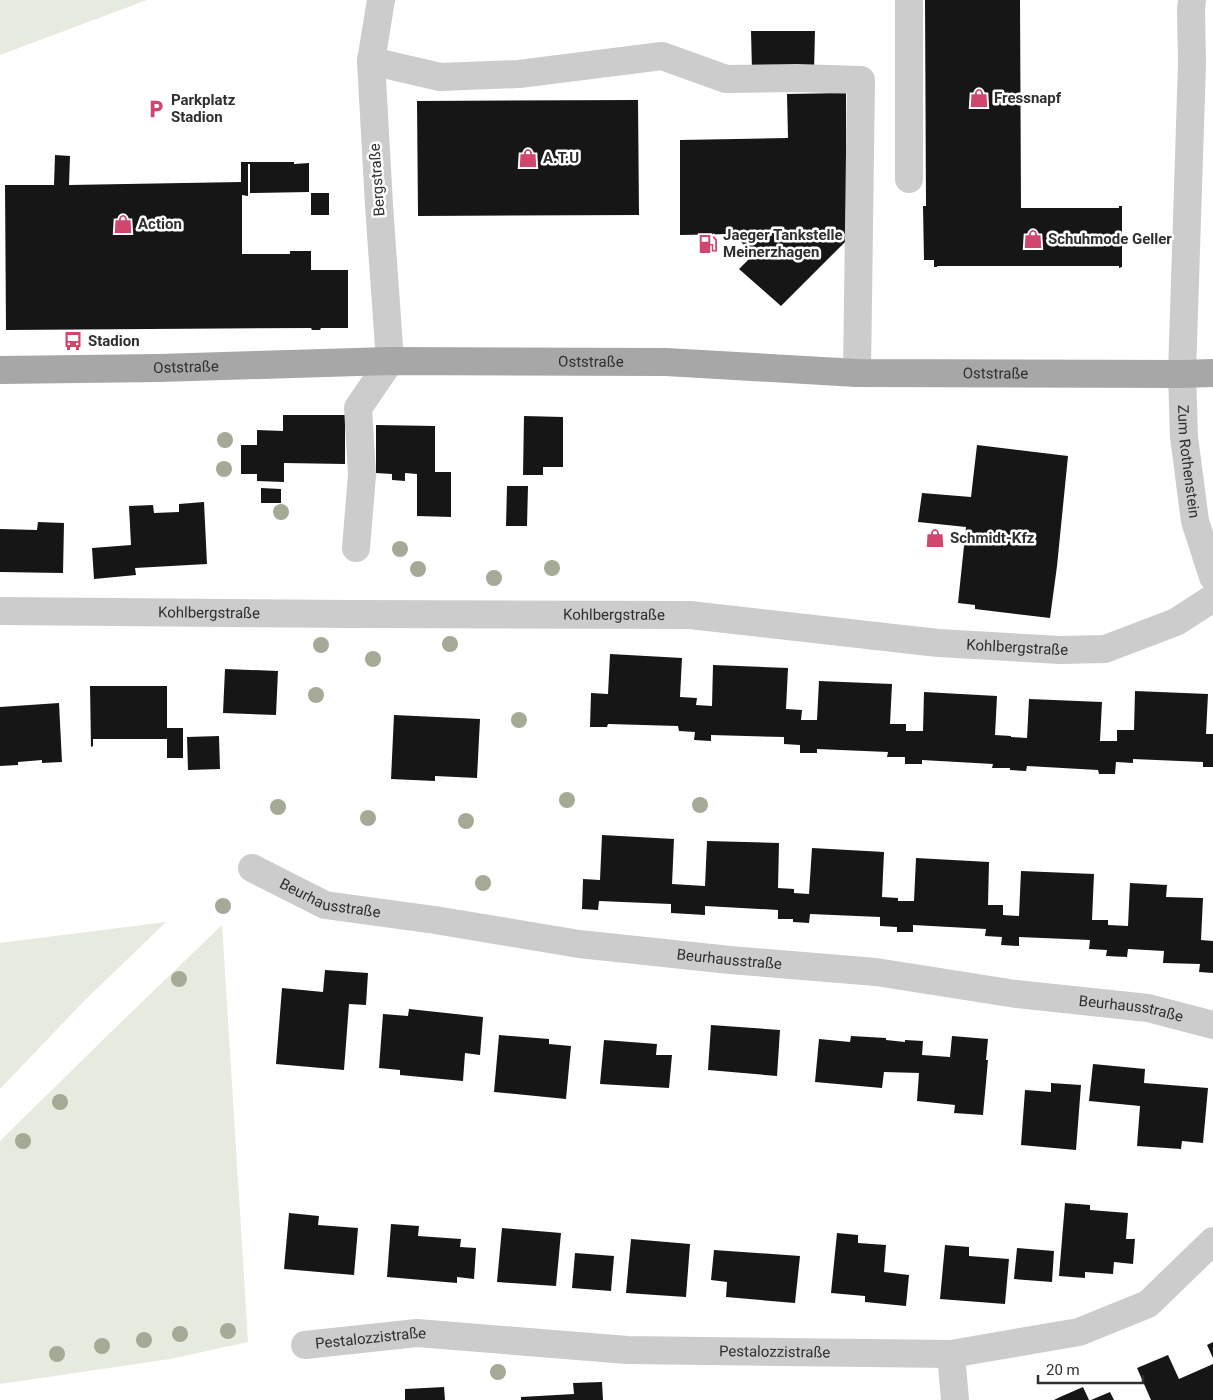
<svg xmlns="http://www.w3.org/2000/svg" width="1213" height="1400" font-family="Roboto,sans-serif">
<rect width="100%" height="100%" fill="#fff"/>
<path fill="#e7eade" d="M0,0H147L0,55Z
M166,922L84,1001L0,1089V943Z
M222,925L248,1342L170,1359L0,1384V1141L112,1031Z"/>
<path fill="#161616" d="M925,0H1020L1021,208H1119V206H1122V267L1119,268V266H937V267H934V260H924L923,206H926Z
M751,31H815L814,71H752Z
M846,93V241L781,306L739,269L753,255L734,234L680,235V140L788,138L787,94Z
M638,100L639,215L418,216L417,101Z
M55,155L70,156L69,185L241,182V162H294V164L309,163V192L250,193V164H248V196L242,195V254H290V251H311V270H348V328H321L320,330H312L311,328L6,330L5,185H54Z
M311,193H329V215H311Z
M283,415H345V464L284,463V482L257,481V474H241V445H257V430L283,431Z
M524,416L563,417V467H543V475H523Z
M376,425L435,426V472H451V517L417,516V474L405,473V481L392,480V474L376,473Z
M977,445L1068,456L1057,566L1050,618L975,609V605L958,603L966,527L918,522L922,493L971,497Z
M507,486H528L527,526H506Z
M261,488L281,489V503H261Z
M204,502L207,564L135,568L136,575L94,579L92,548L131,545L129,506L153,505L154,513L179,512V504Z
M38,522L64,523L63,573L0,572V529L37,530Z
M610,654L682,658L680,697L697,698L696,705L712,706L713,665L788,668L786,709L802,710L801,720H817L819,681L892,684L890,724H906V731H923L924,692L997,696L995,735L1011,736V737L1027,738L1029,699L1102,702L1100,741H1117V730H1134L1135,691L1208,694L1206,734H1213V767H1203V762L1133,759V763L1116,762L1115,774H1099L1098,770L1027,766L1026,771L1010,770V768H992L993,764L922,760V764H905V757H887L888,752L817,749V753H800V745L784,744V737L711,735V741L694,740L695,732L679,731L678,726L608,724L607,727H590L591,693L608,694Z
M225,669L278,671L276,715L223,713Z
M90,686H167V728H183V758H167V739H93V746L91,747Z
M59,703L62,762L42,763V760L18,762V765L0,766V707Z
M394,715L480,719L477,778L435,776V781L391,779Z
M219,736L220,769L188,770L187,737Z
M602,835L674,839L672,884L688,885L705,886L707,841L779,843L778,888L794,889V893L809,894L812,848L884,852L882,897L898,898V901H914L916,858L989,862L988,905H1003V915L1019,916L1021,871L1094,874L1092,920H1108V925L1128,926L1130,883L1167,885L1166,897L1203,898L1201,940L1213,941V973L1199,972L1200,964L1163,963L1164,951L1128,949L1127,957L1106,956L1107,950L1089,949L1090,940L1019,937V946L1001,945L1002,937L985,936L986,929L913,925V932H897V927L880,926V917L810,914L809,923L793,922V919H778V910L705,906V915L671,913V904L599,901L598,910L582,909L583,879L600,880Z
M325,970L368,973L366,1005L349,1004L344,1070L276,1064L282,988L323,992Z
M409,1009L483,1017L480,1055L465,1053L463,1081L400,1075V1070L379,1068L383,1014L408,1016Z
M711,1025L780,1030L777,1076L708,1070Z
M499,1035L549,1039V1044L571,1046L566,1099L494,1092Z
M851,1036L886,1038V1040L905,1042V1040L923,1041L922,1055L950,1057L952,1036L988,1039L986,1060H988L983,1115L954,1113L955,1105L917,1101L919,1073L884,1072L882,1088L815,1082L819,1039L850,1042Z
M604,1040L657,1044L656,1055H672L669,1088L600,1084Z
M1093,1064L1145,1069L1144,1083L1208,1088L1203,1143L1182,1141L1181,1149L1137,1146L1140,1106L1089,1101Z
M1051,1083L1081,1085L1076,1150L1021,1145L1025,1090L1051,1092Z
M1065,1203L1090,1205V1210L1128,1213L1126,1239H1135L1133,1264L1114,1262L1113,1274L1085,1272V1278L1059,1276Z
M289,1213L319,1216L318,1225L358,1228L354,1275L284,1269Z
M391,1224L419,1226L418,1236L461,1239L460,1247L476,1248L474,1279L457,1277V1283L387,1277Z
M502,1228L561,1233L556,1286L497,1282Z
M837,1233L858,1235V1243L886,1245L884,1272L909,1275L906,1306L865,1302V1296L831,1293Z
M631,1239L690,1244L686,1297L626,1293Z
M945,1245L969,1247V1256L1009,1259L1005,1304L940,1299Z
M1017,1248L1054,1251L1052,1282L1014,1279Z
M714,1250L800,1256L795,1303L726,1297L727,1282L711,1280Z
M575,1253L614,1256L611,1291L572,1288Z
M1213,1342V1358L1207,1345Z
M1168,1355L1179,1379L1213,1364V1400H1151L1137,1368Z
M602,1382L603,1400H521V1397L574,1394L573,1383Z
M444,1387L445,1400H405V1389Z
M1083,1387L1089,1400H1054L1060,1397Z
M1110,1392L1114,1400H1091Z"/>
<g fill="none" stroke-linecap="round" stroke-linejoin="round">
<g stroke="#ccc" stroke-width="28">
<path d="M909,0V179"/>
<path id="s1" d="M1192,0L1191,10L1192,63L1189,157L1182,374L1184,437L1195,521L1213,577"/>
<path d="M371,61L440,77L519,74L662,56L726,79L797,78L861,80L857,373"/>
<path d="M356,548L362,475L358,408L390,361L379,205L371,61L381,0"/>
<path id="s2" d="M0,611L351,614L690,615L938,643L1060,650L1105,649L1176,622L1213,598"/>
<path id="s3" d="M252,868L325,905L435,920L579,944L730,960L876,972L1016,994L1148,1008L1213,1025"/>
<path id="s4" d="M305,1345L417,1333L627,1350L951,1354L1079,1332L1148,1304L1213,1241"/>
<path d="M951,1354L955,1400"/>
</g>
<path stroke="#a7a7a7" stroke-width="28" id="s5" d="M0,370L159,368L390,361L666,362L857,373L1182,374L1213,373"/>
</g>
<g fill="#a4aa96">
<circle cx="225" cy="440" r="8"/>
<circle cx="224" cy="469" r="8"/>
<circle cx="281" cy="512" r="8"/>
<circle cx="400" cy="549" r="8"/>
<circle cx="552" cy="568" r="8"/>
<circle cx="418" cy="569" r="8"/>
<circle cx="494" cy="578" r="8"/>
<circle cx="450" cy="644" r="8"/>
<circle cx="321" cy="645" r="8"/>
<circle cx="373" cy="659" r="8"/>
<circle cx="316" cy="695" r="8"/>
<circle cx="519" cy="720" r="8"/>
<circle cx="567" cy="800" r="8"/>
<circle cx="700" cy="805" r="8"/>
<circle cx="278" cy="807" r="8"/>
<circle cx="368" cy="818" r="8"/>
<circle cx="466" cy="821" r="8"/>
<circle cx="483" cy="883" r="8"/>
<circle cx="223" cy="906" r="8"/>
<circle cx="179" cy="979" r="8"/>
<circle cx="60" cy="1102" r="8"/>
<circle cx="23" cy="1141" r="8"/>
<circle cx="228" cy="1331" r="8"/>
<circle cx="180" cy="1334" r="8"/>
<circle cx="144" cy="1340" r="8"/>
<circle cx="102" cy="1346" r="8"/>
<circle cx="57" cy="1354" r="8"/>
<circle cx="498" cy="1372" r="8"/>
</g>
<defs>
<g id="shop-bare" transform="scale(1.5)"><path d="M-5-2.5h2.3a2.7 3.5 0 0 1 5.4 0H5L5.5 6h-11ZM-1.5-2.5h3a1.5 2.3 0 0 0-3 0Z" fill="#d0466e" stroke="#fff" stroke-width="2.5" paint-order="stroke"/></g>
<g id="parking-bare" transform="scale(1.5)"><path d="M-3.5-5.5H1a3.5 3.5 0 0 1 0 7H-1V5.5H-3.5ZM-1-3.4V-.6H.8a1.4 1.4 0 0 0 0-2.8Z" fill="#d0466e" stroke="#fff" stroke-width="2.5" paint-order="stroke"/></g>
<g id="fuel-bare" transform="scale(1.5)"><path d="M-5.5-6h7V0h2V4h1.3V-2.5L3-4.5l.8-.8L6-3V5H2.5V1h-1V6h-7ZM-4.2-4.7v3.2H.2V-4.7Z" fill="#d0466e" stroke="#fff" stroke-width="2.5" paint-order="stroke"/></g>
<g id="bus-bare" transform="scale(1.5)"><path d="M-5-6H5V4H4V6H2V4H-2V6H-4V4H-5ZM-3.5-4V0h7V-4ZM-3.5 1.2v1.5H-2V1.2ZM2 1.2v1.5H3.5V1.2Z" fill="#d0466e" stroke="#fff" stroke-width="2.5" paint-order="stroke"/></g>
</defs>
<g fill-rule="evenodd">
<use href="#shop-bare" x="979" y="98"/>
<use href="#parking-bare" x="156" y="109"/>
<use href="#shop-bare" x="528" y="158"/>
<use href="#shop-bare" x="123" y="224"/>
<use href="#shop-bare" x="1033" y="239"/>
<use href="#fuel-bare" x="708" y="244"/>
<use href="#bus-bare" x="73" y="341"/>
<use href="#shop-bare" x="935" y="538"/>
</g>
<g text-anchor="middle" stroke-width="5" stroke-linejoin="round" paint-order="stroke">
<g font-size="15" font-weight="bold" fill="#2f2f2f" stroke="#fff" text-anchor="start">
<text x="994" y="103">Fressnapf</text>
<text x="171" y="105">Parkplatz<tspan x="171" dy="17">Stadion</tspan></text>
<text x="543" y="163">A.T.U</text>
<text x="138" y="229">Action</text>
<text x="723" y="240">Jaeger Tankstelle<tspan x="723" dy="17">Meinerzhagen</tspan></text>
<text x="1048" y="244">Schuhmode Geller</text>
<text x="88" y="346">Stadion</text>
<text x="950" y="543">Schmidt-Kfz</text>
</g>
<g font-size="15" fill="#2f2f2f" stroke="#fff">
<text transform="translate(377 180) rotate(-94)" y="5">Bergstraße</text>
<text dy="5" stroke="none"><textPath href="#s5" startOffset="591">Oststraße</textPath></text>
<text dy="5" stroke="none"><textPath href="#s5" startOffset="186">Oststraße</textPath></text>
<text dy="5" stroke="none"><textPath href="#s5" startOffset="996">Oststraße</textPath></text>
<text dy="5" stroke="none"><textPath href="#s1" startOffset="462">Zum Rothenstein</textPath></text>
<text dy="5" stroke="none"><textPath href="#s2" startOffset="209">Kohlbergstraße</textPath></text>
<text dy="5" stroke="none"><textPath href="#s2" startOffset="614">Kohlbergstraße</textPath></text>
<text dy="5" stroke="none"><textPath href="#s2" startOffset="1019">Kohlbergstraße</textPath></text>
<text dy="5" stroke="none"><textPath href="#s3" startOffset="85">Beurhausstraße</textPath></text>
<text dy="5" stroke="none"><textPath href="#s3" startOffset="490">Beurhausstraße</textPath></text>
<text dy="5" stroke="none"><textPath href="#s3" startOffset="895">Beurhausstraße</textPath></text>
<text dy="5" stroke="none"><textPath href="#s4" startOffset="66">Pestalozzistraße</textPath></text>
<text dy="5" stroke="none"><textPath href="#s4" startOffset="471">Pestalozzistraße</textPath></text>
</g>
</g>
<path d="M1038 1375v8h105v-8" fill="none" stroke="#2f2f2f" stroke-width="2.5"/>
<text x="1046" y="1375" font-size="15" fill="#2f2f2f" stroke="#ffffff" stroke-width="4" paint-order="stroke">20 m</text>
</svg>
